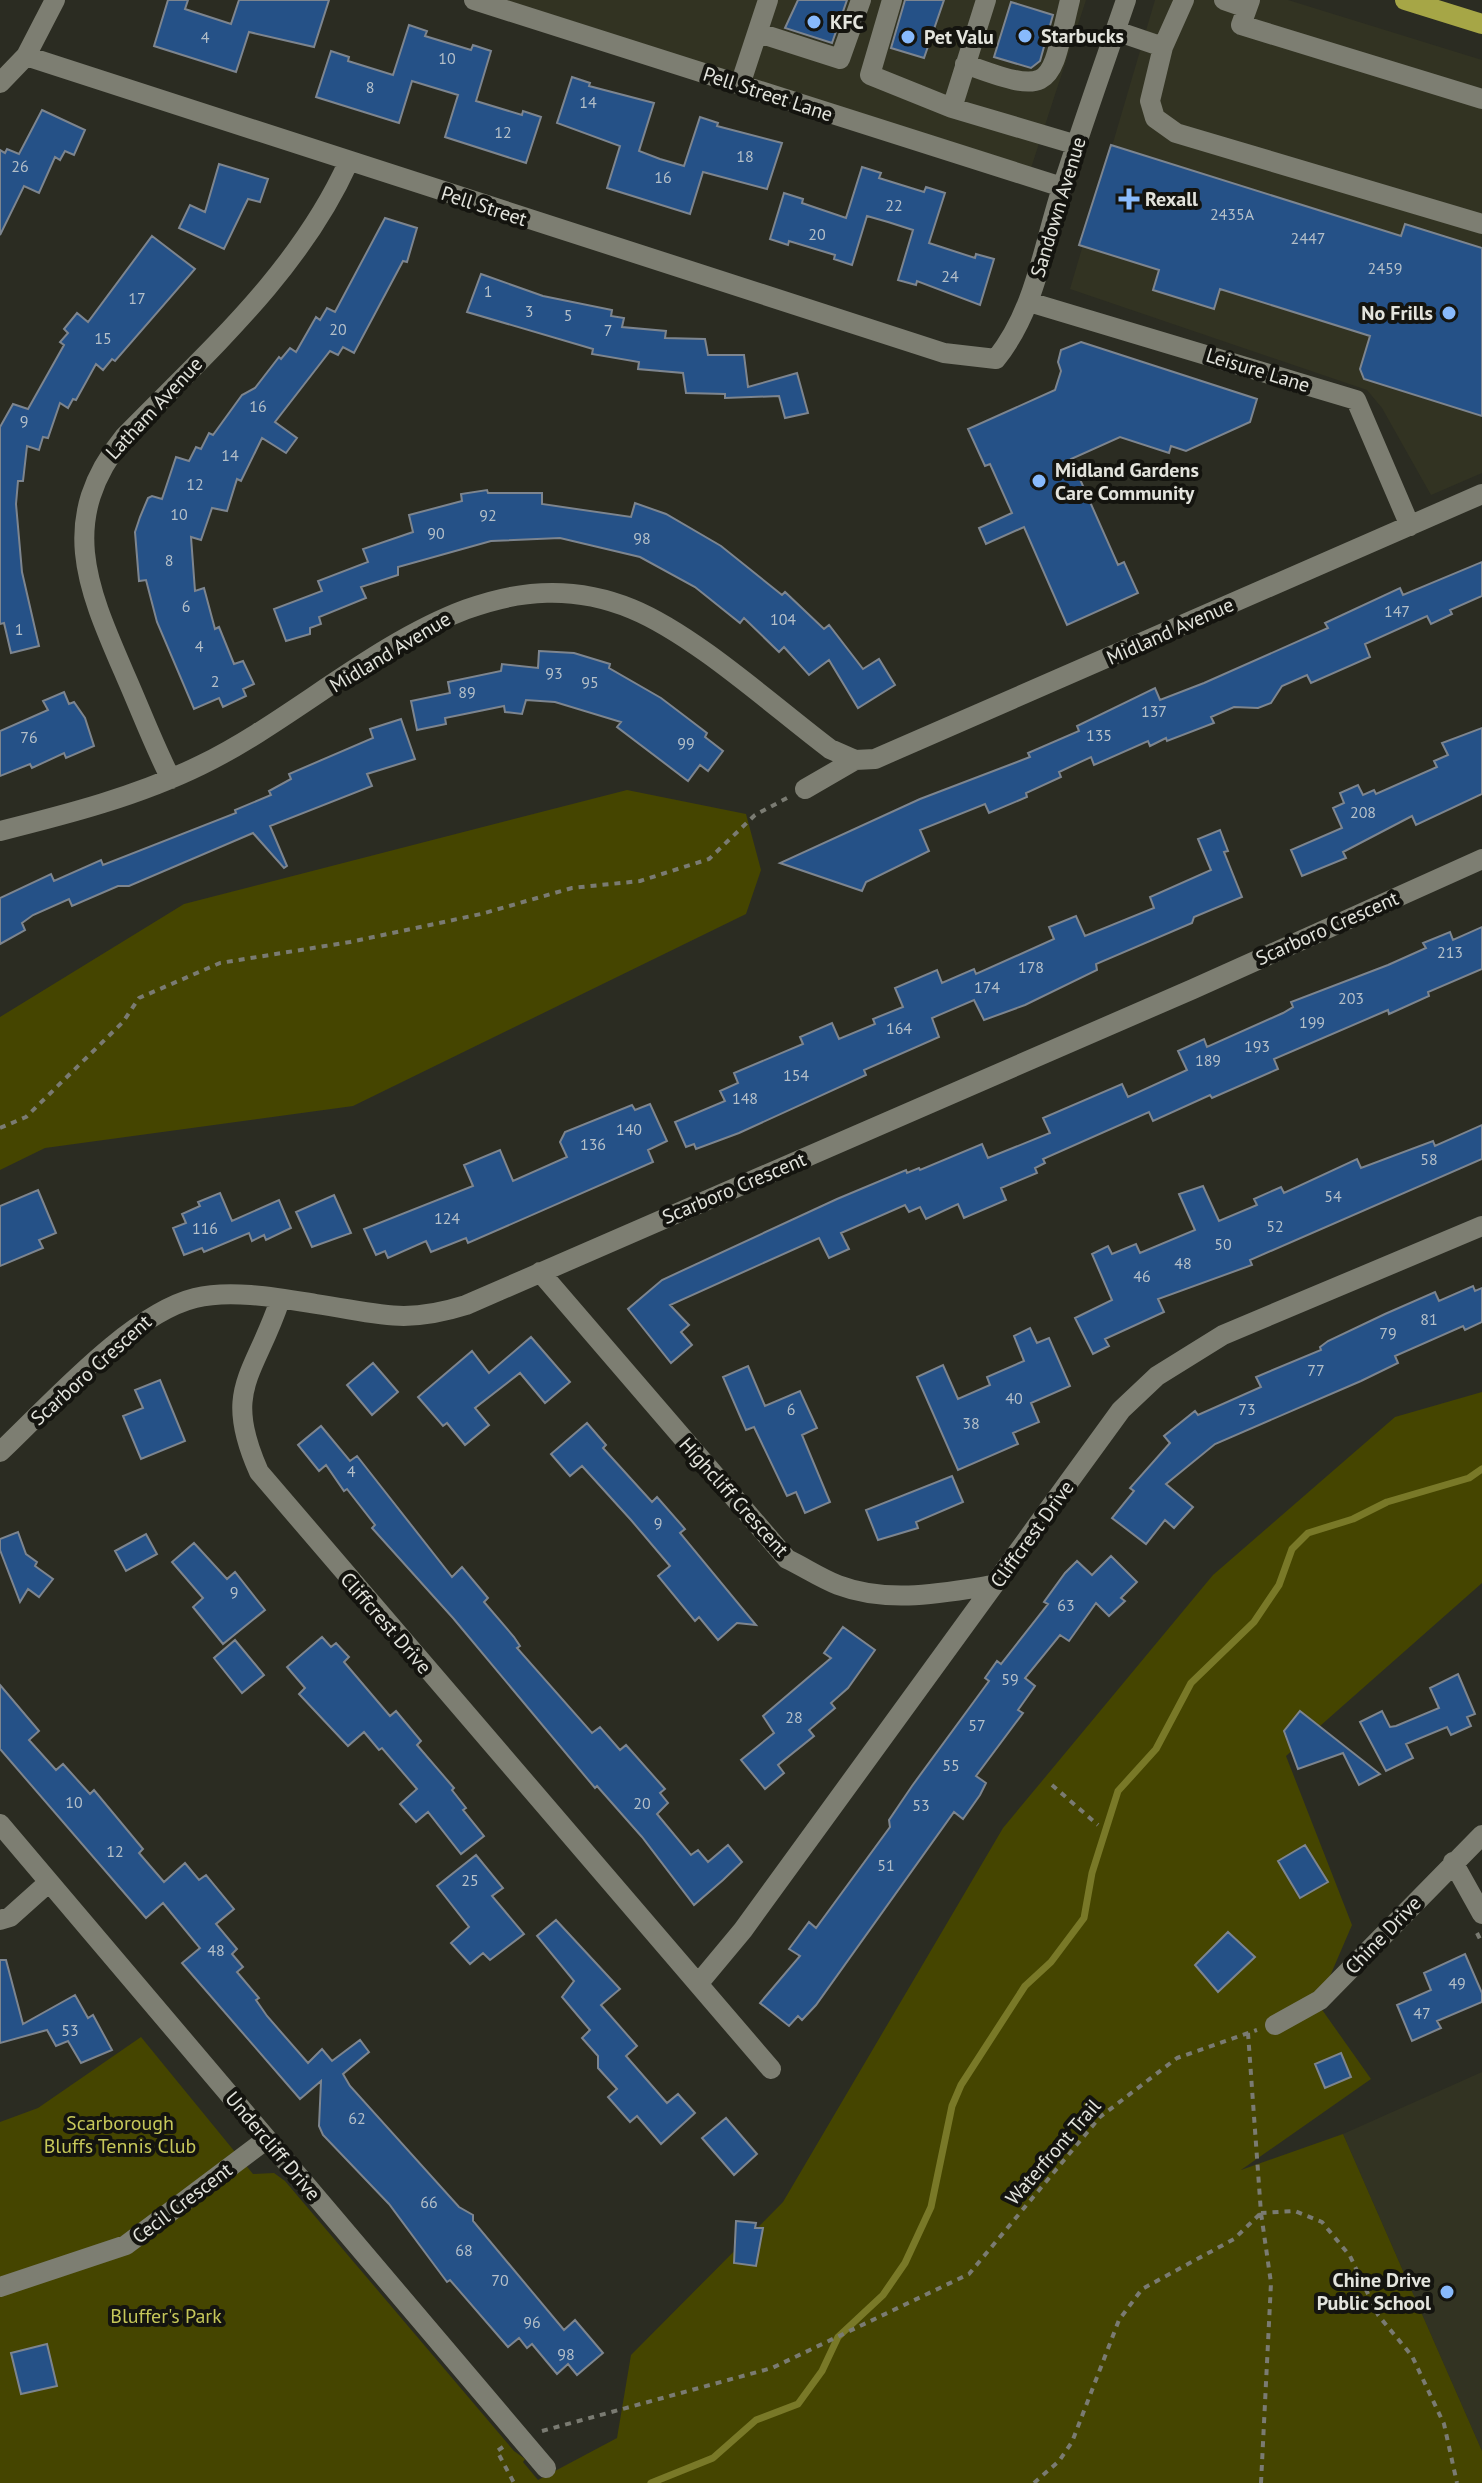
<svg xmlns="http://www.w3.org/2000/svg" width="1482" height="2483" font-family="'PT Sans',sans-serif">
<rect width="100%" height="100%" fill="#2b2c22"/>
<path fill="#323322" d="M482,0H1086L1031,168Z
M1155,0H1288L1482,60V473L1431,495L1382,408L1367,390L1070,289Z
M1482,2072V2451L1343,2134Z"/>
<path fill="#454500" d="M627,790L746,814L761,870L746,914L353,1106L45,1148L0,1170V1017L184,904Z
M1482,1392V1583L1286,1756L1352,1925L1318,2004L1371,2079L1241,2170L1343,2134L1482,2451V2483H0V2122L38,2108L141,2037L253,2174L274,2173L285,2181L514,2451L525,2459L523,2462L538,2480L617,2438L631,2355L783,2202L1003,1828L1213,1575L1395,1417Z"/>
<g fill="none" stroke-linecap="round" stroke-linejoin="round">
<path stroke="#797928" stroke-width="7" d="M651,2483L713,2458L756,2420L798,2404L822,2371L838,2337L883,2295L905,2263L931,2207L952,2106L961,2085L1025,1986L1051,1962L1084,1918L1092,1873L1118,1791L1156,1749L1191,1683L1254,1622L1279,1585L1292,1549L1308,1533L1353,1519L1387,1502L1469,1478L1482,1469"/>
</g>
<path fill="#255187" stroke="#7d858f" stroke-width="2" d="M168,0H188L185,9L231,24L239,0H329L314,47L249,32L236,72L154,46Z
M798,0H847L832,43L785,28Z
M905,0H944L924,58L891,48Z
M1011,2L1053,15L1040,61L1031,68L994,57Z
M409,25L427,31L425,36L471,50L473,45L491,51L476,101L522,115L523,111L541,117L526,163L445,137L458,95L412,81L399,123L316,97L331,51L349,57L348,61L393,75Z
M572,77L590,83L589,86L654,103L639,151L660,159L684,166L700,117L718,123L717,126L782,143L767,189L703,172L690,214L607,188L620,146L557,123Z
M42,110L85,130L74,155L65,151L60,160L55,157L39,193L24,186L0,235V150L5,153L7,149L19,154Z
M1111,145L1401,236L1405,224L1482,248V416L1364,379L1360,369L1370,336L1220,289L1214,309L1153,290L1159,270L1079,245Z
M219,164L268,179L260,202L248,199L224,249L179,228L190,205L205,212Z
M862,167L881,173L879,178L924,192L926,187L945,193L929,243L975,258L976,254L994,259L980,305L917,281L916,285L898,280L913,230L888,222L867,216L852,265L834,259L835,255L789,241L788,245L770,239L784,193L803,199L802,203L846,218Z
M385,218L417,228L407,262L403,261L354,353L343,347L338,355L330,351L275,422L297,438L286,453L262,438L241,481L237,479L227,511L212,508L201,540L191,537L195,591L204,588L215,629L219,627L234,664L243,661L254,684L243,689L246,696L223,707L219,698L194,709L157,622L146,580L139,581L135,532L140,517L148,498L152,496L162,499L176,457L189,461L196,447L201,449L209,433L213,435L242,395L255,388L279,357L281,359L290,348L296,352L316,317L320,320L327,308L335,312Z
M152,236L195,269L115,361L112,359L103,370L96,364L76,400L73,399L68,408L60,403L48,438L43,437L39,450L27,446L23,481H18L16,504L22,572L39,646L11,653L4,623L0,624V427L13,404L28,409L64,345L60,342L68,333L64,329L77,313L88,322Z
M481,274L543,296L612,310L611,316L624,318L622,327L666,331L665,338L705,339L708,355H744L748,387L797,373L808,413L785,418L779,396L725,398V394L686,393L683,373L638,369L639,362L592,354L593,349L467,312Z
M1081,342L1257,399L1250,422L1186,451L1171,446L1169,453L1120,437L1071,459L1118,565L1124,562L1138,593L1067,625L1024,527L986,544L979,528L1012,513L990,464L985,466L968,429L1055,390L1061,371L1058,362L1061,350Z
M487,490L488,493H542V504L631,517L635,503L666,514L721,546L782,595L785,592L824,629L829,625L863,669L879,659L895,685L858,708L829,660L809,675L784,647L779,652L744,618L740,623L695,587L640,557L560,538L491,541L398,567V575L361,587L366,598L319,617L321,624L310,628V634L286,641L274,609L322,591L318,581L368,562L363,549L413,532L409,515L462,501L461,494Z
M1482,562V596L1450,610L1452,614L1431,624L1427,616L1365,644L1370,657L1311,683L1307,675L1282,686L1271,703L1258,708L1234,707L1211,717L1214,723L1167,741L1166,738L1150,746L1148,741L1094,765L1091,757L1059,772L1061,777L1026,793L1027,797L989,813L985,804L920,830L929,851L866,882L862,891L780,863L920,799L1030,757L1028,753L1079,731L1077,726L1155,688L1160,700L1204,683L1328,628L1325,623L1400,588L1403,595Z
M539,651L574,653L610,664L609,668L661,698L707,733L705,737L723,751L708,771L700,765L688,781L617,727L621,722L555,702L526,700L522,714L505,712L504,706L445,718L446,724L417,730L411,701L450,693L448,682L501,671L502,664L538,668Z
M64,692L69,704L74,702L85,718L94,746L66,758L64,753L32,768L30,764L0,776V731L48,710L43,701Z
M401,719L415,759L367,774L372,786L270,826L287,866L284,868L253,833L129,886H118L72,906L69,899L33,915L22,923L25,930L0,944V898L51,874L54,881L101,860L103,865L236,813L235,810L271,795L269,791L291,779L289,774L373,738L370,729Z
M1482,728V794L1416,825L1412,816L1343,852L1346,858L1302,876L1291,850L1342,828L1333,808L1344,803L1340,793L1358,785L1363,795L1374,790L1376,794L1437,767L1434,761L1448,755L1442,743Z
M1220,830L1228,851L1224,852L1242,897L1194,917L1192,923L1096,964L1097,970L1025,1005L984,1020L974,1000L932,1018L939,1037L864,1070L866,1075L739,1133L696,1149L694,1144L686,1147L675,1122L725,1101L720,1091L738,1083L734,1073L803,1044L800,1037L832,1023L839,1039L875,1024L873,1019L903,1007L895,988L937,970L942,983L974,969L976,974L1054,939L1049,927L1076,916L1085,936L1154,908L1150,897L1211,870L1198,839Z
M1482,927V969L1428,992L1429,996L1389,1014L1388,1010L1274,1059L1278,1069L1212,1098L1210,1095L1153,1121L1149,1112L1043,1159L1045,1163L1035,1168L1037,1173L1001,1188L1006,1200L964,1218L958,1204L926,1219L920,1207L909,1212L905,1205L841,1233L849,1249L829,1258L819,1238L670,1305L689,1325L681,1332L692,1345L671,1363L628,1309L662,1280L837,1199L906,1170L907,1173L919,1168L920,1170L982,1144L988,1158L1050,1133L1043,1118L1122,1084L1128,1097L1187,1070L1178,1051L1204,1039L1207,1047L1283,1013L1293,1007L1291,1002L1388,965L1426,948L1423,943L1450,932L1453,940Z
M650,1104L667,1141L648,1150L653,1162L468,1243L466,1238L431,1252L426,1241L388,1258L385,1251L376,1255L364,1229L473,1186L464,1165L500,1150L513,1181L567,1157L560,1142L565,1132L632,1105L635,1110Z
M1482,1125V1159L1250,1260L1252,1265L1158,1299L1164,1312L1105,1339L1109,1346L1093,1354L1075,1318L1112,1300L1092,1254L1108,1246L1112,1254L1136,1244L1140,1253L1195,1230L1179,1194L1203,1186L1219,1221L1257,1205L1254,1199L1281,1187L1284,1193L1357,1159L1361,1168L1433,1141L1435,1146Z
M38,1190L56,1233L39,1240L43,1248L0,1266V1206Z
M220,1193L232,1221L279,1200L291,1228L266,1240L264,1235L252,1241L249,1233L204,1252L202,1248L184,1255L173,1228L186,1223L182,1214L200,1206L198,1202Z
M334,1195L351,1233L312,1247L296,1212Z
M1473,1286L1475,1291L1482,1288V1322L1465,1330L1463,1326L1395,1356L1398,1363L1361,1381L1215,1444L1166,1484L1193,1507L1174,1528L1165,1520L1146,1544L1112,1518L1134,1491L1130,1488L1170,1443L1164,1436L1195,1411L1198,1415L1261,1387L1256,1377L1321,1350L1320,1347L1328,1341L1385,1314L1435,1292L1439,1301Z
M1030,1328L1037,1343L1049,1338L1070,1386L1031,1403L1039,1422L1013,1433L1018,1444L958,1470L917,1377L943,1365L958,1399L990,1385L987,1377L1024,1361L1014,1336Z
M531,1337L570,1382L545,1403L520,1373L475,1408L489,1425L465,1445L447,1423L443,1426L418,1397L472,1351L489,1373Z
M373,1363L398,1392L372,1415L347,1385Z
M748,1366L765,1406L800,1391L817,1428L802,1435L830,1502L805,1513L796,1492L787,1496L754,1427L746,1430L723,1377Z
M160,1380L185,1441L141,1459L123,1416L143,1408L135,1390Z
M587,1423L606,1445L603,1448L652,1502L657,1497L685,1529L680,1533L756,1625L737,1623L718,1640L699,1617L695,1621L658,1576L670,1566L631,1520L582,1466L570,1476L551,1454Z
M321,1426L350,1461L357,1456L452,1577L462,1567L488,1598L484,1602L514,1637L520,1646L517,1648L592,1733L600,1727L620,1750L626,1745L665,1789L660,1793L668,1803L657,1814L691,1855L698,1850L708,1862L728,1845L742,1862L723,1880L694,1905L642,1837L597,1786L595,1788L453,1618L372,1528L375,1525L347,1489L344,1491L326,1465L319,1471L298,1445Z
M952,1476L963,1502L916,1522L918,1528L878,1540L866,1510Z
M18,1532L26,1554L37,1562L35,1566L53,1579L39,1597L28,1589L20,1602L0,1550V1539Z
M146,1534L157,1554L126,1571L115,1551Z
M194,1543L227,1579L235,1572L265,1610L223,1644L193,1607L203,1598L172,1562Z
M1111,1556L1137,1582L1121,1598L1125,1601L1109,1616L1096,1603L1069,1641L1060,1635L1025,1678L1035,1686L1018,1710L1023,1713L976,1776L986,1783L980,1795L963,1819L954,1812L816,2005L802,2020L798,2016L789,2026L760,2003L800,1956L789,1949L809,1922L816,1928L890,1827L889,1820L912,1786L989,1681L985,1678L997,1661L1001,1664L1048,1604L1044,1602L1065,1573L1077,1561L1092,1575Z
M843,1627L875,1650L848,1688L831,1703L835,1708L809,1730L814,1736L778,1765L784,1773L765,1789L741,1760L774,1733L763,1716L831,1658L824,1653Z
M322,1637L331,1647L336,1643L349,1657L344,1662L390,1716L396,1711L421,1741L417,1745L454,1788L452,1790L466,1808L463,1810L484,1836L461,1854L428,1812L416,1822L400,1804L417,1789L382,1748L379,1750L364,1732L348,1746L299,1694L305,1688L287,1667Z
M235,1640L264,1675L242,1693L214,1658Z
M1458,1674L1475,1714L1467,1717L1471,1726L1451,1735L1447,1727L1406,1744L1413,1758L1386,1771L1360,1722L1382,1711L1390,1727L1396,1726L1439,1708L1430,1688Z
M0,1685L39,1731L29,1740L56,1770L63,1764L90,1794L94,1790L143,1849L139,1853L164,1882L185,1863L199,1880L206,1875L234,1909L216,1924L237,1949L232,1954L243,1967L237,1972L259,1998L256,2000L267,2016L308,2063L322,2049L332,2061L360,2040L369,2052L343,2074L350,2086L459,2207L473,2215V2221L564,2330L575,2320L603,2353L577,2375L568,2364L557,2374L532,2344L527,2348L519,2338L508,2347L450,2280L447,2282L389,2204L323,2135L319,2126L321,2081L300,2099L182,1963L200,1948L163,1903L146,1918L0,1749Z
M1300,1711L1314,1722L1380,1774L1359,1785L1343,1753L1298,1769L1284,1731Z
M1305,1845L1328,1882L1300,1898L1278,1861Z
M476,1855L503,1888L492,1896L524,1934L490,1960L483,1953L470,1964L451,1943L469,1927L437,1886Z
M556,1920L620,1989L601,2005L637,2046L626,2056L667,2103L678,2094L695,2113L661,2144L637,2116L630,2122L608,2097L617,2089L598,2068V2056L582,2038L590,2030L562,1997L574,1981L537,1936Z
M1228,1932L1255,1957L1218,1992L1195,1965Z
M1465,1954L1482,1993V2002L1437,2021L1441,2028L1412,2041L1397,2005L1431,1990L1424,1973Z
M0,1960H6L23,2024L75,1995L88,2018L93,2015L112,2050L81,2063L68,2041L56,2046L47,2030L0,2043Z
M1341,2053L1351,2077L1325,2088L1315,2064Z
M726,2118L757,2154L734,2175L702,2138Z
M736,2221L756,2223L755,2228H763L756,2266L734,2263Z
M47,2344L57,2386L21,2394L11,2353Z"/>
<g fill="none" stroke-linecap="round" stroke-linejoin="round">
<path stroke="#7a7b72" stroke-width="4" stroke-dasharray="6 6" stroke-linecap="butt" d="M0,1128L26,1117L123,1022L139,998L220,963L350,942L481,914L572,888L640,881L709,859L755,815L787,798
M1052,1785L1098,1825
M1477,1933L1482,1943
M1248,2033L1261,2213L1295,2211L1322,2222L1350,2256L1378,2315L1412,2356L1444,2424L1457,2483
M542,2431L772,2368L969,2274L1100,2117L1177,2058L1257,2030
M503,2447L497,2451L514,2483
M1034,2483L1059,2461L1072,2442L1119,2320L1142,2289L1234,2239L1261,2213
M1261,2483L1271,2283L1261,2213"/>
<path stroke="#7d7e72" stroke-width="20" d="M474,0L1062,187
M892,0L870,75L952,108
M986,0L952,108L1077,145
M1224,0L1247,8
M1250,0L1241,25L1482,99
M1116,31L1163,47L1150,101L1155,118L1176,133L1482,224
M759,33L840,59L861,0
M1163,47L1184,0
M26,56L944,353L996,359C1036,309 1043,245 1063,185C1083,123 1105,61 1126,0
M965,64C1056,98 1049,86 1070,0
M0,83L26,56L55,0
M740,85L768,0
M1029,302L1356,400L1410,526
M171,779C154,746 141,711 126,677C88,589 56,521 124,437C207,352 298,273 348,163
M805,789L855,760
M0,831C68,814 138,796 201,765C336,700 470,542 632,609C695,635 773,706 830,749L855,760L875,759L1482,494
M540,1272L787,1559C804,1567 820,1578 838,1585C888,1604 942,1593 994,1585
M280,1300C254,1377 222,1389 259,1472L771,2069
M0,1452C50,1405 130,1314 195,1298C231,1289 279,1298 316,1304C378,1313 403,1325 466,1305L1193,989L1482,859
M0,1824L546,2468
M1453,1862L1482,1914
M0,1920L10,1917L48,1883
M698,1984L743,1930L1121,1410L1157,1376L1223,1335L1482,1226
M1275,2025L1320,2000L1482,1835
M0,2287L126,2245L267,2139"/>
<path stroke="#a6a646" stroke-width="20" d="M1405,0L1482,24"/>
</g>
<g fill="#88bafc" stroke="#14140f" stroke-width="3">
<circle cx="814" cy="22" r="8"/>
<circle cx="1025" cy="36" r="8"/>
<circle cx="908" cy="37" r="8"/>
<path d="M1125 187h8v8h8v8h-8v8h-8v-8h-8v-8h8z"/>
<circle cx="1449" cy="313" r="8"/>
<circle cx="1039" cy="481" r="8"/>
<circle cx="1447" cy="2292" r="8"/>
</g>
<g text-anchor="middle" stroke-width="8" stroke-linejoin="round" paint-order="stroke">
<g font-size="16" fill="#b4bfc8">
<text x="205" y="43">4</text>
<text x="447" y="64">10</text>
<text x="370" y="93">8</text>
<text x="588" y="108">14</text>
<text x="503" y="138">12</text>
<text x="745" y="162">18</text>
<text x="20" y="172">26</text>
<text x="663" y="183">16</text>
<text x="894" y="211">22</text>
<text x="1232" y="220">2435A</text>
<text x="817" y="240">20</text>
<text x="1308" y="244">2447</text>
<text x="1385" y="274">2459</text>
<text x="950" y="282">24</text>
<text x="488" y="297">1</text>
<text x="137" y="304">17</text>
<text x="529" y="317">3</text>
<text x="568" y="321">5</text>
<text x="338" y="335">20</text>
<text x="608" y="336">7</text>
<text x="103" y="344">15</text>
<text x="258" y="412">16</text>
<text x="24" y="427">9</text>
<text x="230" y="461">14</text>
<text x="195" y="490">12</text>
<text x="179" y="520">10</text>
<text x="488" y="521">92</text>
<text x="436" y="539">90</text>
<text x="642" y="544">98</text>
<text x="169" y="566">8</text>
<text x="186" y="612">6</text>
<text x="1397" y="617">147</text>
<text x="783" y="625">104</text>
<text x="19" y="635">1</text>
<text x="199" y="652">4</text>
<text x="554" y="679">93</text>
<text x="215" y="687">2</text>
<text x="590" y="688">95</text>
<text x="467" y="698">89</text>
<text x="1154" y="717">137</text>
<text x="1099" y="741">135</text>
<text x="29" y="743">76</text>
<text x="686" y="749">99</text>
<text x="1363" y="818">208</text>
<text x="1450" y="958">213</text>
<text x="1031" y="973">178</text>
<text x="987" y="993">174</text>
<text x="1351" y="1004">203</text>
<text x="1312" y="1028">199</text>
<text x="899" y="1034">164</text>
<text x="1257" y="1052">193</text>
<text x="1208" y="1066">189</text>
<text x="796" y="1081">154</text>
<text x="745" y="1104">148</text>
<text x="629" y="1135">140</text>
<text x="593" y="1150">136</text>
<text x="1429" y="1165">58</text>
<text x="1333" y="1202">54</text>
<text x="447" y="1224">124</text>
<text x="1275" y="1232">52</text>
<text x="205" y="1234">116</text>
<text x="1223" y="1250">50</text>
<text x="1183" y="1269">48</text>
<text x="1142" y="1282">46</text>
<text x="1429" y="1325">81</text>
<text x="1388" y="1339">79</text>
<text x="1316" y="1376">77</text>
<text x="1014" y="1404">40</text>
<text x="791" y="1415">6</text>
<text x="1247" y="1415">73</text>
<text x="971" y="1429">38</text>
<text x="351" y="1477">4</text>
<text x="658" y="1529">9</text>
<text x="234" y="1598">9</text>
<text x="1066" y="1611">63</text>
<text x="1010" y="1685">59</text>
<text x="794" y="1723">28</text>
<text x="977" y="1731">57</text>
<text x="951" y="1771">55</text>
<text x="74" y="1808">10</text>
<text x="642" y="1809">20</text>
<text x="921" y="1811">53</text>
<text x="115" y="1857">12</text>
<text x="886" y="1871">51</text>
<text x="470" y="1886">25</text>
<text x="216" y="1956">48</text>
<text x="1457" y="1989">49</text>
<text x="1422" y="2019">47</text>
<text x="70" y="2036">53</text>
<text x="357" y="2124">62</text>
<text x="429" y="2208">66</text>
<text x="464" y="2256">68</text>
<text x="500" y="2286">70</text>
<text x="532" y="2328">96</text>
<text x="566" y="2360">98</text>
</g>
<g font-size="20" font-weight="bold" fill="#e3e4dd" stroke="#14140f" text-anchor="start">
<text x="830" y="29">KFC</text>
<text x="1041" y="43">Starbucks</text>
<text x="924" y="44">Pet Valu</text>
<text x="1145" y="206">Rexall</text>
<text x="1433" y="320" text-anchor="end">No Frills</text>
<text x="1055" y="477">Midland Gardens<tspan x="1055" dy="23">Care Community</tspan></text>
<text x="1431" y="2287" text-anchor="end">Chine Drive<tspan x="1431" dy="23">Public School</tspan></text>
</g>
<g font-size="20" fill="#e3e4dd" stroke="#14140f">
<text transform="translate(768 94) rotate(18)" y="7">Pell Street Lane</text>
<text transform="translate(484 206) rotate(18)" y="7">Pell Street</text>
<text transform="translate(1058 207) rotate(-73)" y="7">Sandown Avenue</text>
<text transform="translate(1258 370) rotate(17)" y="7">Leisure Lane</text>
<text transform="translate(154 408) rotate(-47)" y="7">Latham Avenue</text>
<text transform="translate(1170 631) rotate(-24)" y="7">Midland Avenue</text>
<text transform="translate(390 652) rotate(-31)" y="7">Midland Avenue</text>
<text transform="translate(1327 928) rotate(-24)" y="7">Scarboro Crescent</text>
<text transform="translate(734 1188) rotate(-23)" y="7">Scarboro Crescent</text>
<text transform="translate(91 1370) rotate(-42)" y="7">Scarboro Crescent</text>
<text transform="translate(734 1497) rotate(48)" y="7">Highcliff Crescent</text>
<text transform="translate(1032 1534) rotate(-54)" y="7">Cliffcrest Drive</text>
<text transform="translate(386 1623) rotate(49)" y="7">Cliffcrest Drive</text>
<text transform="translate(1383 1935) rotate(-46)" y="7">Chine Drive</text>
<text transform="translate(273 2146) rotate(50)" y="7">Undercliff Drive</text>
<text transform="translate(1053 2152) rotate(-49)" y="7">Waterfront Trail</text>
<text transform="translate(182 2203) rotate(-37)" y="7">Cecil Crescent</text>
</g>
<g font-size="20" fill="#c7c85a" stroke="#14140f">
<text x="120" y="2130">Scarborough<tspan x="120" dy="23">Bluffs Tennis Club</tspan></text>
<text x="166" y="2323">Bluffer's Park</text>
</g>
</g>
</svg>
